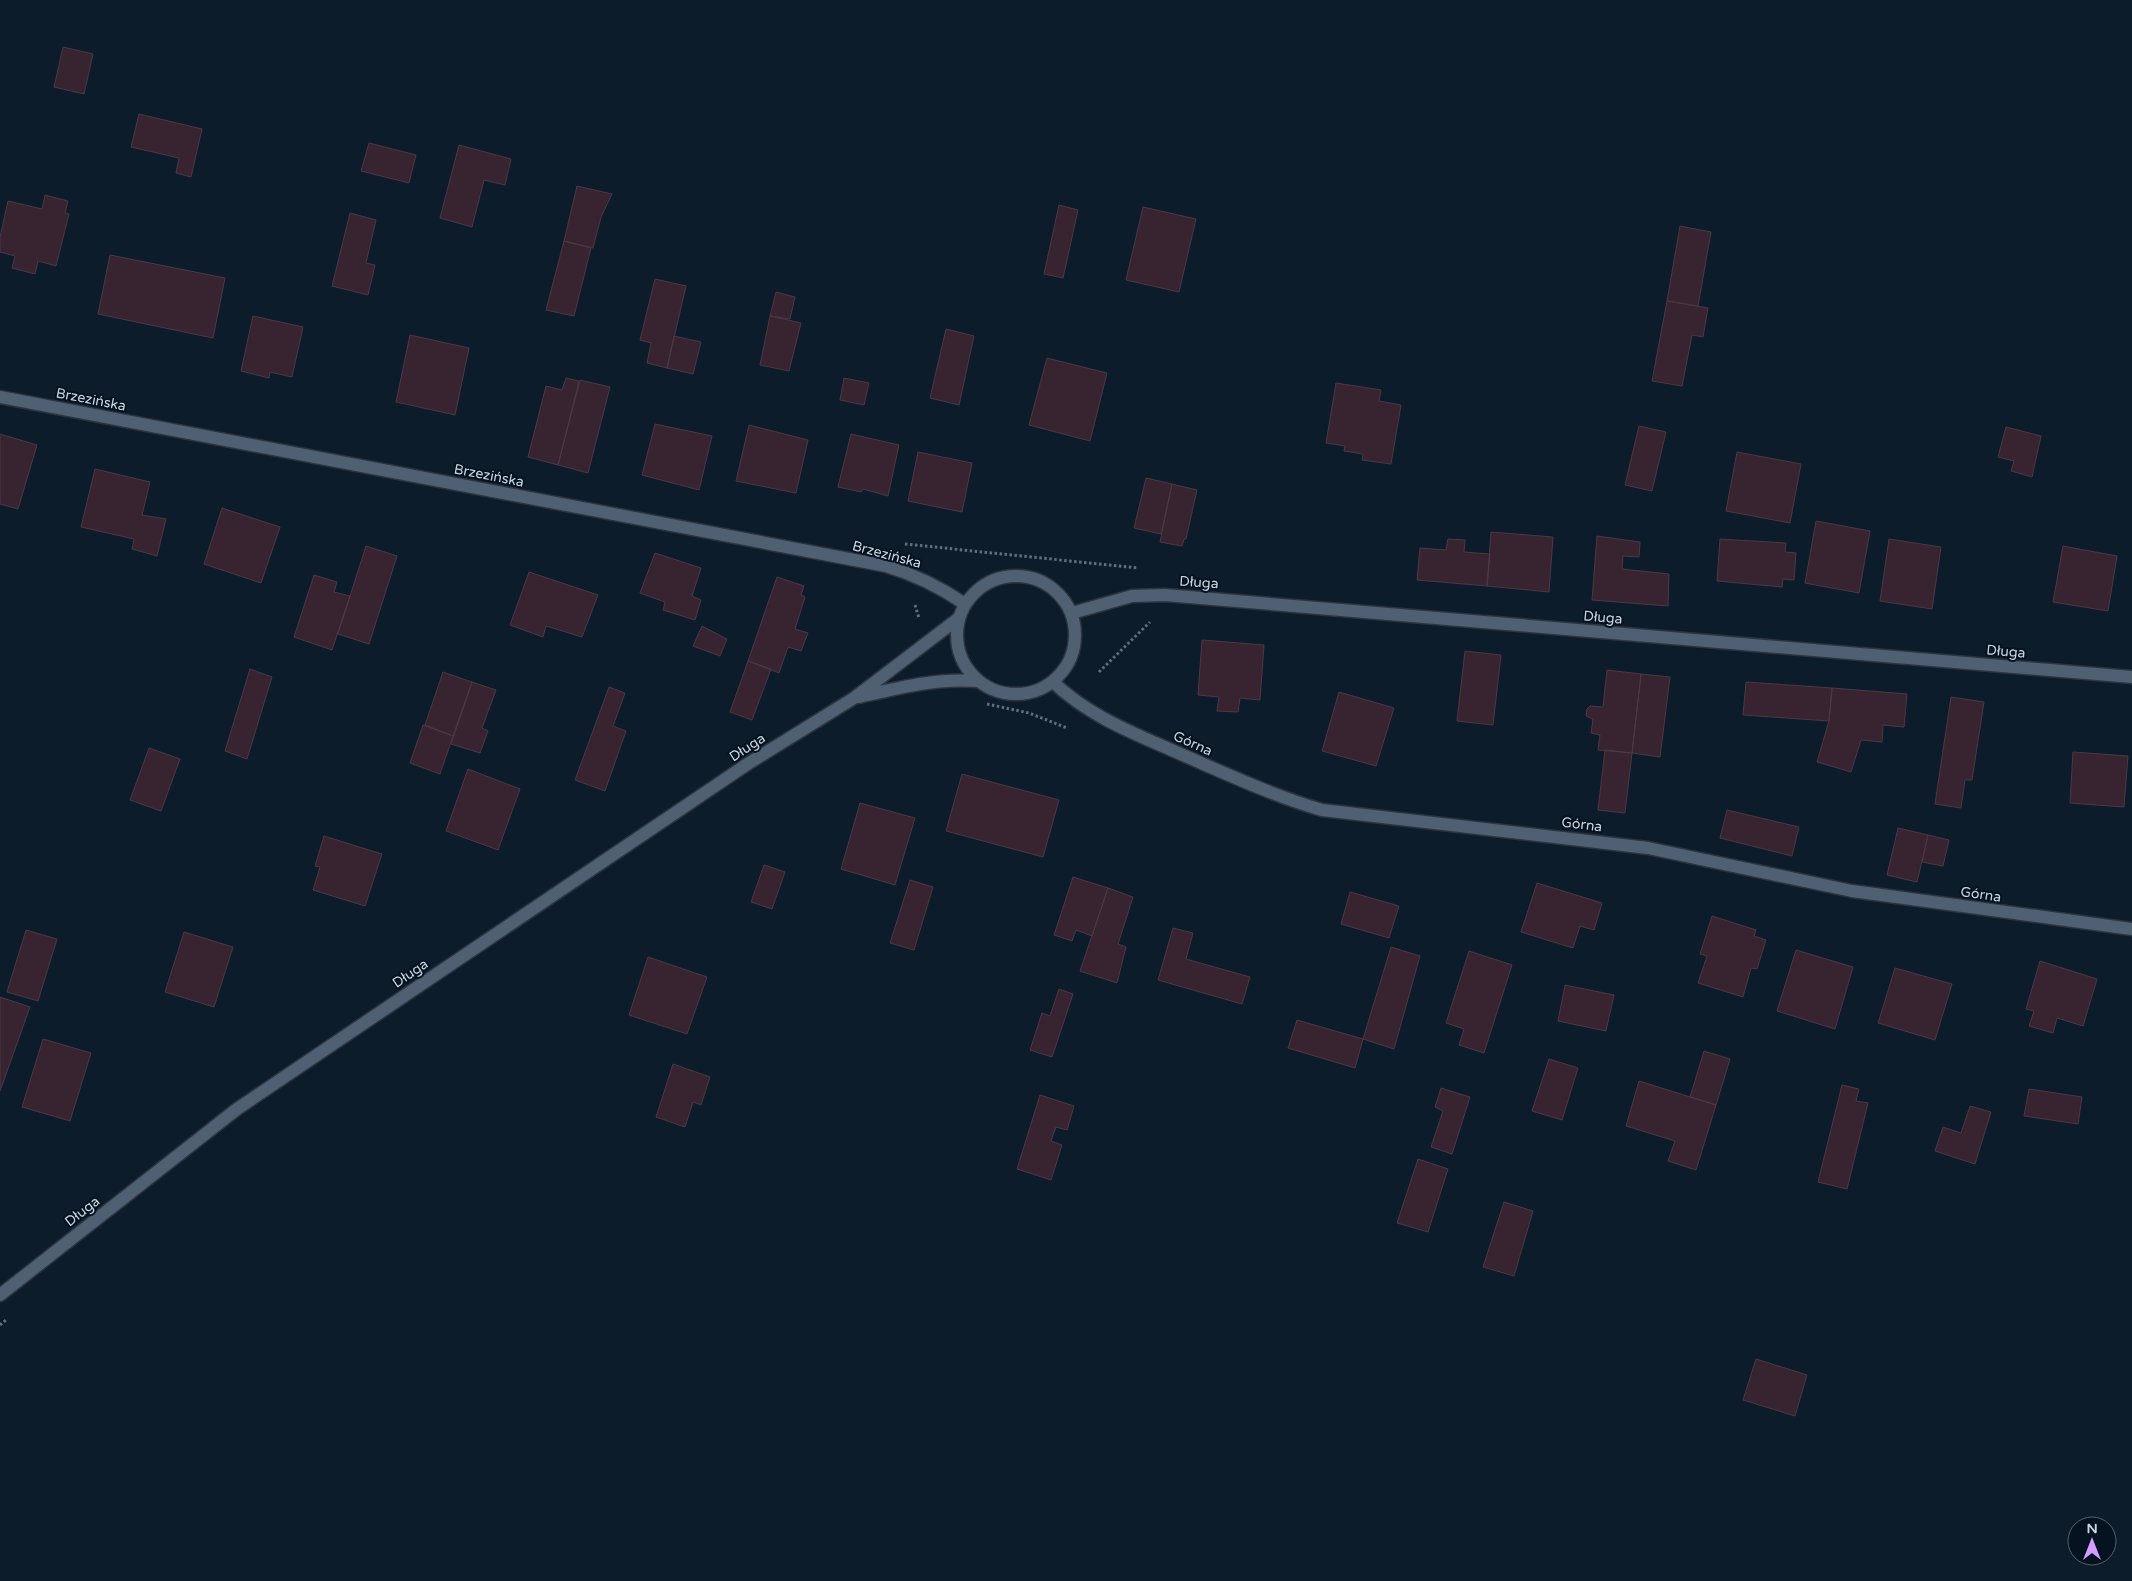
<svg xmlns="http://www.w3.org/2000/svg" width="2132" height="1581" font-family="'Varela Round',sans-serif">
<rect width="100%" height="100%" fill="#0d1c2b"/>
<path fill="#382431" stroke="#4d3845" d="M63,47L93,54L84,94L54,87Z
M139,114L202,129L191,177L176,173L179,158L131,147Z
M369,143L416,155L409,183L361,171Z
M459,145L511,159L505,185L484,180L472,227L440,218Z
M577,186L612,194L601,217L593,248L564,241Z
M45,195L68,201L65,213L69,214L56,266L38,261L35,274L12,268L15,256L0,252V237L8,201L42,209Z
M1059,205L1078,210L1063,278L1044,274Z
M1143,207L1196,219L1179,292L1126,280Z
M350,213L376,220L366,263L375,265L368,295L332,286Z
M1680,226L1711,232L1698,306L1667,301Z
M564,241L591,248L574,316L546,310Z
M110,255L225,278L213,338L98,314Z
M655,279L686,286L667,368L647,363L651,343L640,340Z
M776,292L795,297L790,319L770,316Z
M1667,301L1708,308L1703,337L1692,335L1682,386L1652,381Z
M253,316L303,327L292,377L270,372L269,378L241,371Z
M770,316L801,323L789,371L760,365Z
M946,329L974,336L959,405L930,398Z
M410,335L469,348L455,415L396,402Z
M674,336L701,342L693,374L667,368Z
M1047,358L1107,373L1090,441L1029,425Z
M566,378L579,381L558,465L528,457L546,386L562,390Z
M844,378L869,383L864,405L840,400Z
M580,380L610,387L588,473L558,465Z
M1336,383L1381,390L1379,401L1401,405L1391,464L1362,460L1363,454L1344,451L1345,446L1326,443Z
M655,424L712,436L699,490L642,475Z
M749,425L808,440L796,493L736,481Z
M1639,426L1666,432L1652,491L1625,485Z
M2006,427L2041,436L2032,477L2011,471L2014,461L1998,457Z
M0,434L37,445L18,509L0,504Z
M851,434L899,445L888,496L863,489L861,492L838,487Z
M918,452L972,463L962,512L908,501Z
M1737,452L1801,464L1790,523L1726,511Z
M95,469L150,482L142,515L166,519L157,556L132,549L134,539L81,527Z
M1146,478L1172,484L1161,534L1134,528Z
M1172,484L1197,490L1186,539H1184L1182,546L1160,542Z
M222,508L280,527L261,583L204,564Z
M1816,521L1870,531L1859,593L1805,583Z
M1491,532L1553,537L1549,592L1487,586Z
M1597,536L1640,542L1639,557L1623,556L1622,569L1669,574L1668,606L1592,600Z
M1448,539L1465,540L1464,552L1490,554L1487,586L1417,580L1420,548L1446,550Z
M1720,539L1786,543L1785,552L1796,553L1794,580L1783,579L1782,587L1717,581Z
M1889,539L1941,547L1932,609L1880,601Z
M366,546L397,556L369,644L338,634Z
M2063,546L2117,556L2108,611L2053,602Z
M655,553L701,568L692,596L701,600L695,620L663,610L665,602L640,593Z
M529,572L598,595L582,637L546,626L543,637L510,625Z
M314,575L337,582L334,592L350,596L332,650L294,637Z
M777,577L804,586L801,595L805,597L795,629L808,633L801,651L788,647L779,673L748,661Z
M702,626L727,639L720,656L693,646Z
M1202,640L1264,645L1260,700L1240,698L1238,712L1217,711L1219,697L1198,695Z
M1465,651L1501,655L1493,725L1457,721Z
M748,661L771,669L752,720L730,712Z
M250,669L272,677L247,759L225,751Z
M1607,670L1641,674L1632,753L1598,750L1600,735L1591,733L1593,719L1586,716L1587,709L1590,706L1603,707Z
M443,672L472,682L453,736L425,725Z
M1641,674L1670,677L1660,757L1632,753Z
M472,682L496,690L482,728L488,731L480,753L451,744Z
M1746,682L1832,688L1829,721L1743,715Z
M609,687L625,693L613,726L626,731L605,791L575,780Z
M1832,688L1907,694L1904,727L1883,725L1882,742L1861,740L1851,772L1817,762L1829,721Z
M1339,692L1394,708L1376,766L1322,751Z
M1951,697L1984,702L1972,780H1965L1961,808L1935,804Z
M423,725L453,736L440,774L410,763Z
M149,748L180,759L161,811L130,800Z
M1605,750L1632,753L1625,813L1598,810Z
M2073,752L2128,756L2124,807L2070,803Z
M468,769L520,789L498,850L446,831Z
M962,774L1059,800L1043,857L946,831Z
M860,803L915,818L895,885L841,869Z
M1727,810L1799,827L1792,856L1720,838Z
M1898,828L1928,835L1917,882L1887,875Z
M1928,835L1949,840L1943,866L1922,862Z
M324,836L382,854L365,906L313,890L320,867L315,866Z
M764,865L785,872L772,909L751,902Z
M1073,877L1108,888L1092,936L1076,930L1072,941L1054,935Z
M910,880L933,887L914,950L890,943Z
M1537,883L1602,903L1594,930L1580,926L1573,948L1521,932Z
M1108,888L1133,897L1118,944L1126,947L1117,983L1080,971Z
M1350,892L1399,906L1389,938L1341,924Z
M1712,916L1756,930L1754,936L1766,940L1757,969L1751,968L1743,997L1698,983L1707,956L1700,954Z
M1173,928L1193,933L1186,959L1250,977L1242,1004L1158,980Z
M26,930L57,939L38,1001L7,992Z
M184,932L233,947L214,1007L165,992Z
M1391,947L1420,956L1394,1049L1363,1039Z
M1796,950L1853,967L1835,1029L1777,1011Z
M1469,951L1512,965L1484,1053L1459,1045L1464,1029L1446,1023Z
M648,957L707,977L687,1034L629,1015Z
M2040,961L2097,979L2083,1026L2057,1018L2053,1033L2029,1026L2034,1011L2026,1009Z
M1895,968L1952,984L1935,1040L1878,1023Z
M1565,985L1614,995L1606,1031L1558,1021Z
M1059,989L1073,994L1052,1057L1030,1050L1042,1013L1050,1016Z
M0,997L30,1007L0,1091Z
M1297,1020L1363,1039L1355,1068L1288,1048Z
M43,1039L91,1053L70,1121L22,1107Z
M1704,1051L1730,1059L1716,1105L1690,1097Z
M1549,1059L1578,1068L1562,1120L1532,1111Z
M673,1064L710,1077L701,1105L693,1102L685,1127L656,1117Z
M1639,1081L1716,1105L1696,1170L1668,1161L1675,1141L1626,1126Z
M1842,1085L1859,1089L1856,1101L1868,1103L1847,1189L1818,1182Z
M1441,1088L1470,1097L1452,1154L1431,1147L1443,1111L1435,1107Z
M2029,1089L2082,1097L2078,1124L2024,1116Z
M1040,1095L1074,1106L1067,1130L1056,1127L1051,1141L1062,1145L1051,1180L1017,1169Z
M1970,1106L1991,1112L1975,1164L1935,1151L1943,1127L1961,1133Z
M1418,1159L1448,1169L1428,1232L1397,1223Z
M1504,1202L1533,1211L1514,1276L1483,1267Z
M1756,1359L1807,1375L1795,1416L1743,1400Z"/>
<g fill="none" stroke-linecap="round" stroke-linejoin="round">
<g stroke="#2d3440" stroke-width="15">
<path id="minor" d="M0,397L886,566C916,575 940,587 965,604
M1053,682C1091,718 1136,734 1183,755C1229,775 1274,796 1322,810L1648,848L1852,891L2132,929"/>
</g>
<g stroke="#2d3440" stroke-width="15">
<path id="tertiary" d="M957 635a59 59 0 1 1 118 0a59 59 0 1 1-118 0Z
M1072,613L1132,596L1165,595L2132,677
M859,697C898,688 936,678 977,681
M0,1295L237,1109L749,763L854,698L959,618"/>
</g>
<path stroke="#616e7b" stroke-width="3" stroke-dasharray="2.5 2.5" stroke-linecap="butt" d="M905,544L1138,568
M915,605L919,618
M1099,672L1150,622
M987,704L1029,713L1067,728
M0,1325L6,1320"/>
<use href="#minor" stroke="#4f6073" stroke-width="12"/>
<use href="#tertiary" stroke="#4f6073" stroke-width="12"/>
</g>
<g text-anchor="middle" stroke-width="4" stroke-linejoin="round" paint-order="stroke">
<g font-size="14" fill="#cbd5e0" stroke="#051321">
<text transform="translate(91 399) rotate(11)" y="5">Brzezińska</text>
<text transform="translate(489 475) rotate(11)" y="5">Brzezińska</text>
<text transform="translate(887 554) rotate(15)" y="5">Brzezińska</text>
<text transform="translate(1199 582) rotate(4)" y="5">Długa</text>
<text transform="translate(1603 617) rotate(5)" y="5">Długa</text>
<text transform="translate(2006 651) rotate(5)" y="5">Długa</text>
<text transform="translate(1193 743) rotate(24)" y="5">Górna</text>
<text transform="translate(747 747) rotate(-33)" y="5">Długa</text>
<text transform="translate(1582 824) rotate(7)" y="5">Górna</text>
<text transform="translate(1981 894) rotate(8)" y="5">Górna</text>
<text transform="translate(410 973) rotate(-34)" y="5">Długa</text>
<text transform="translate(82 1211) rotate(-38)" y="5">Długa</text>
</g>
</g>
<g transform="translate(2092 1541)"><circle r="24" fill="#051321" stroke="#54616d"/>
<path d="M0-4L9 19L0 12L-9 19Z" fill="#d49cfc"/>
<text y="-8" font-size="14" font-weight="bold" text-anchor="middle" fill="#cbd5e0">N</text>
</g>
</svg>
